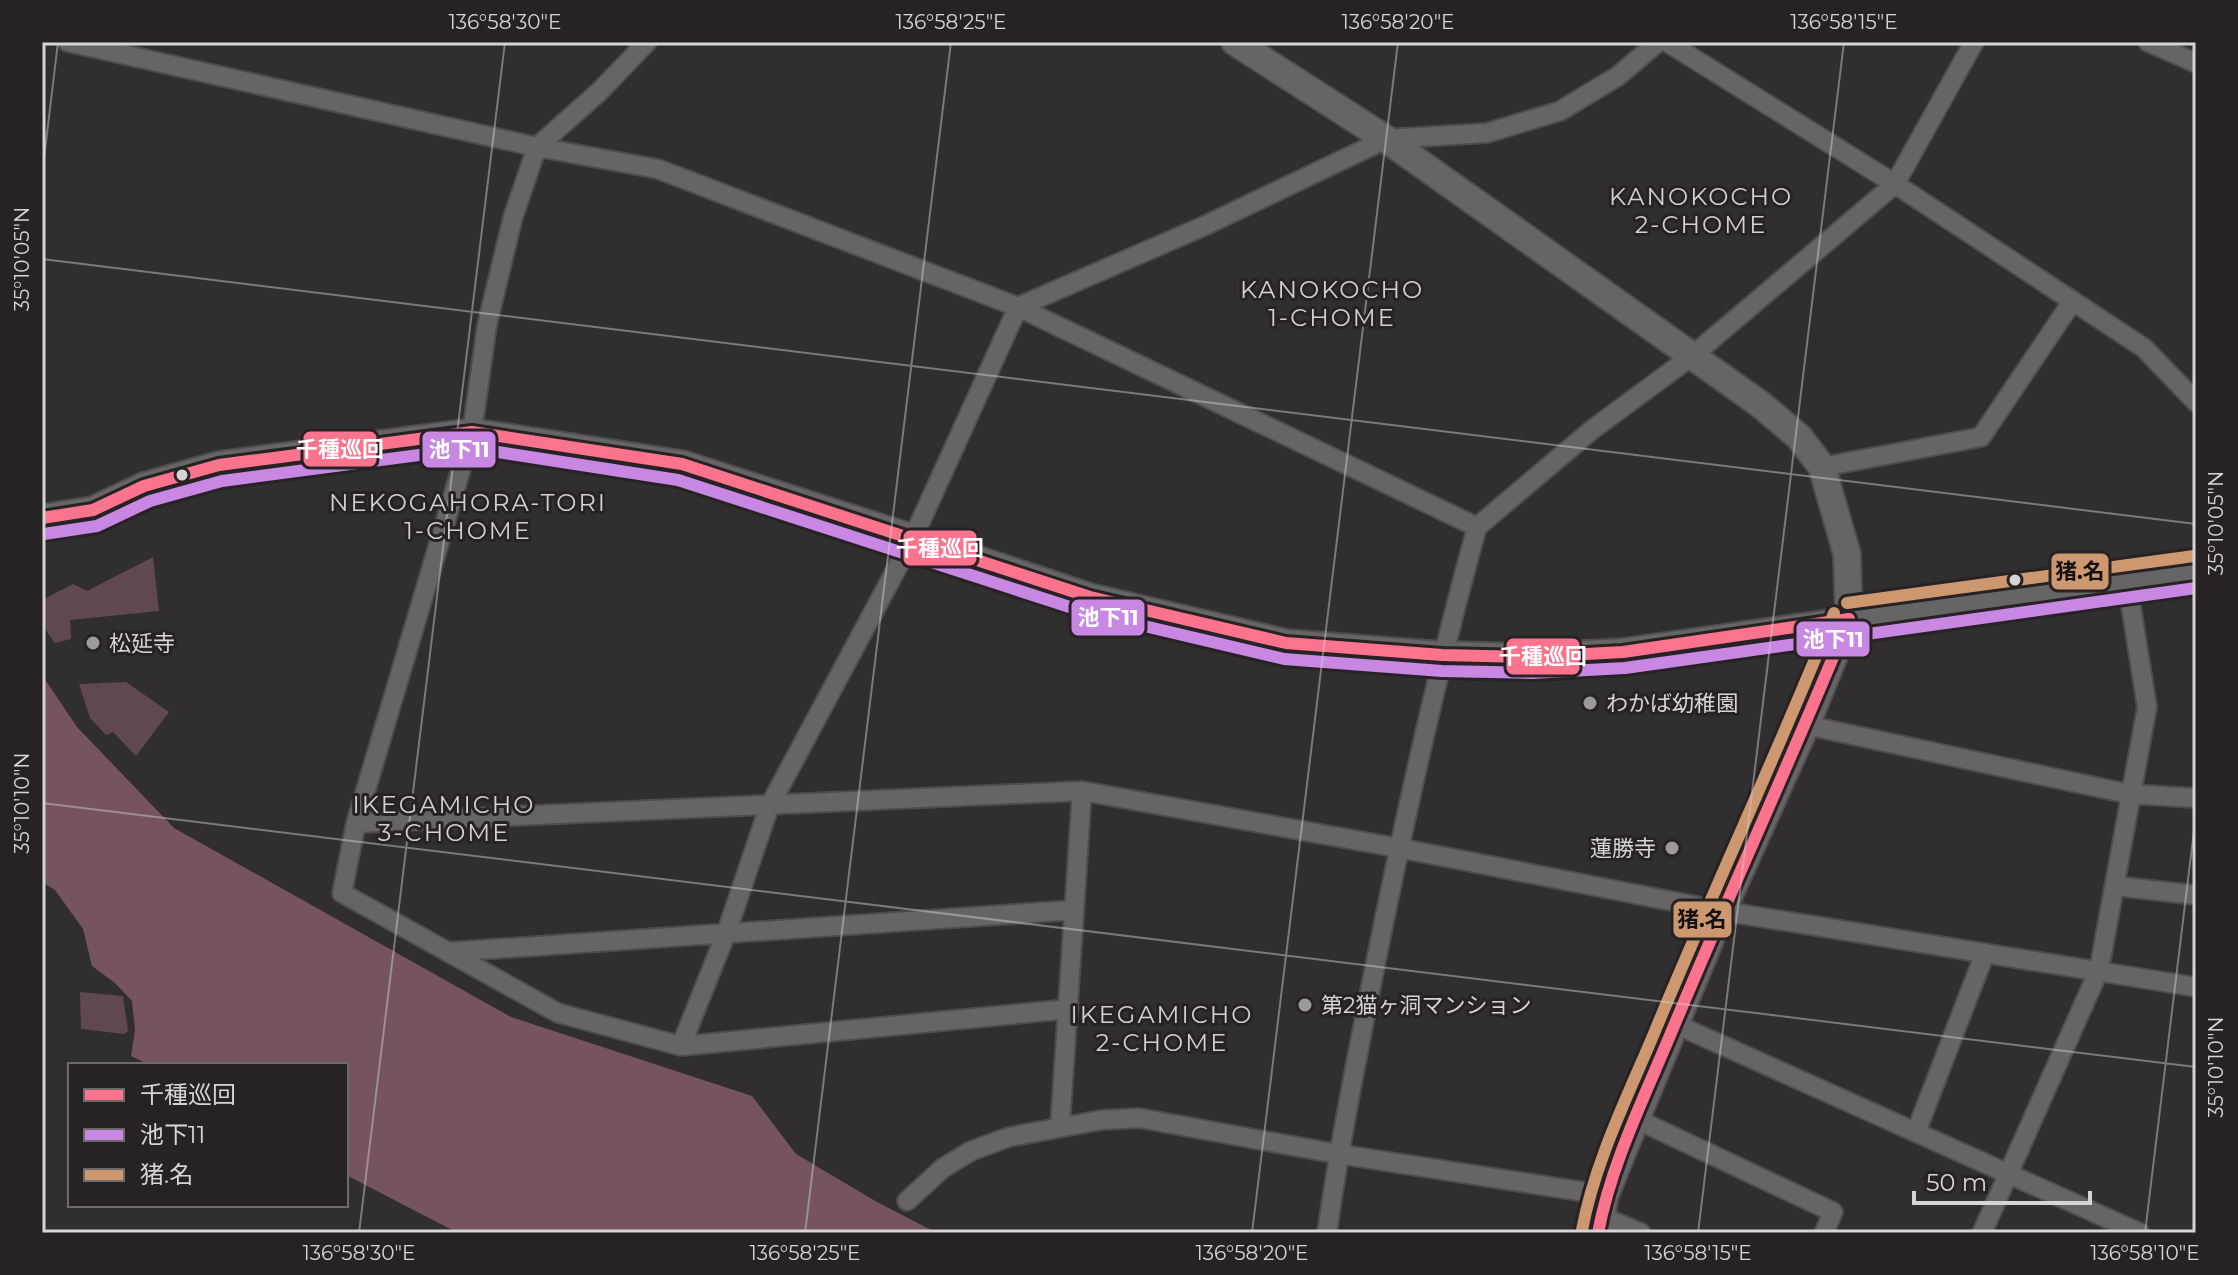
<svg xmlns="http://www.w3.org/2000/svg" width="2238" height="1275" font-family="Montserrat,'Noto Sans JP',sans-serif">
<rect width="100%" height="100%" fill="#302e2f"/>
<path fill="#604851" d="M153,557L159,611L70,620L71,639L55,643L42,625V600L73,584L87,591Z
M126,682L169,712L136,756L113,732L106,735L90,718L79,684Z
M80,992L123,996L128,1031L124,1034L81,1029Z"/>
<path fill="#755460" d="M42,675L77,727L174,828L511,1017L752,1096L796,1154L877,1202L937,1233H458L346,1175V1065H150L131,1056L135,1030L132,1001L115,983L92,966L83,929L55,890L42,882Z"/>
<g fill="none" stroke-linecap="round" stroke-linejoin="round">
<g stroke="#4e4c4d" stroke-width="22">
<path id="street" d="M68,42L537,147L658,169L1018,307L1477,527L1593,429L1692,356L1895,184L1667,42
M647,42L600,91L537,147L513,217L487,325L472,432L356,823L1082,791L1399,848L1722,911L2196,987
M1974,42L1895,184L2144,348L2196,402
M2148,42L2196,63
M1822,467L1981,437L2072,302
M1806,725L2129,794L2196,798
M356,823L342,893L558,1013L681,1046L1069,1009
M2115,886L2196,895
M448,952L1074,910
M1675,1024L2140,1233
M681,1046L727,931L769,807L913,538L1018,307L1204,226L1386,139L1487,133L1560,111L1618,76L1658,42
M1636,1119L1833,1212L1824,1233
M1060,1127L1082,791
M1916,1132L1985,953
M907,1201L943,1168L971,1151L1009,1137L1101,1120L1139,1118L1338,1154L1605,1195
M1603,1217L1641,1233
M1327,1233C1339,1147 1356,1062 1373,976C1403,825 1436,675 1477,527
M1982,1233L2099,970L2147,707L2127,581"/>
</g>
<g stroke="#4e4c4d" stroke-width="30">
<path id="secondary" d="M1235,42L1386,139L1760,404L1799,437L1822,467L1847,554L1849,619L1806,725L1722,911L1636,1119L1605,1195L1598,1233
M42,518L93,510L144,486L219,465L472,432L682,464L913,538L1090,597L1286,643L1442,655L1531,657L1623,652L2196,572"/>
</g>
<use href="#street" stroke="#666465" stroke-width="18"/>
<use href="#secondary" stroke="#666465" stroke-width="26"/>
<g stroke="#272325" stroke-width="18">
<path id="bus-1" d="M42,518L93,510L144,486L219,465L472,432L682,464L1090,597L1286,643L1442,655L1531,657L1623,652L1849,619
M1598,1233C1611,1164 1644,1098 1671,1033C1729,894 1792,758 1849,619"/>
</g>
<g stroke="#272325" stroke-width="18">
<path id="bus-2" d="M44,534L97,526L150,501L222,481L472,448L678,480L1085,612L1284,659L1442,671L1532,673L1625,668L2196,588"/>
</g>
<g stroke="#272325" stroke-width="18">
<path id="bus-3" d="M1847,603L2194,556
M1582,1230C1595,1161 1628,1096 1655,1031C1713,891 1777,754 1834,613"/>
</g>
<use href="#bus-1" stroke="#fc738d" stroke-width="12"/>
<use href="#bus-2" stroke="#c787e3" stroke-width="12"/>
<use href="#bus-3" stroke="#cd976f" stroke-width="12"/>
</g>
<path fill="none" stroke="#d6d4d5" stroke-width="2" stroke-opacity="0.45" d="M42,175L58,42M42,259L2196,524M42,803L2196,1067M359,1233L505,42M805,1233L951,42M1252,1233L1398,42M1698,1233L1844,42M2145,1233L2196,814"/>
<g fill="#d6d4d5" stroke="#272325" stroke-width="3">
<circle cx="182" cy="475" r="7"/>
<circle cx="2015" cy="580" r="7"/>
</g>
<g fill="#9c9a9b" stroke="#272325" stroke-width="3">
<circle cx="93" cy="643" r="8"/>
<circle cx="1590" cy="703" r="8"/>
<circle cx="1672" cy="848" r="8"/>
<circle cx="1305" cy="1005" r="8"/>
</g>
<g text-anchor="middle" stroke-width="6" stroke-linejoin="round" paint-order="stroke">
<g font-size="22" fill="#d6d4d5" stroke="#272325" text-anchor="start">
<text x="109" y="651">松延寺</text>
<text x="1606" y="711">わかば幼稚園</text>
<text x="1656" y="856" text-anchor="end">蓮勝寺</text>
<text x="1321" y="1013">第2猫ヶ洞マンション</text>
</g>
<g font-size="24" letter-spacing="2" fill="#d4d0d1" stroke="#272325">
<text x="1701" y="205">KANOKOCHO<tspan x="1701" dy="28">2-CHOME</tspan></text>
<text x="1332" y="298">KANOKOCHO<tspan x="1332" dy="28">1-CHOME</tspan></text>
<text x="468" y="511">NEKOGAHORA-TORI<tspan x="468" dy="28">1-CHOME</tspan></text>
<text x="444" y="813">IKEGAMICHO<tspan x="444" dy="28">3-CHOME</tspan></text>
<text x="1162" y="1023">IKEGAMICHO<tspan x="1162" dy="28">2-CHOME</tspan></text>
</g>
</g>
<g stroke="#272325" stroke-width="3">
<rect x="302" y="430" width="76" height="38" rx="8" fill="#fc738d"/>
<rect x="421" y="430" width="76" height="39" rx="8" fill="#c787e3"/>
<rect x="902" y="529" width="76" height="38" rx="8" fill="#fc738d"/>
<rect x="2050" y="552" width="60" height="39" rx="8" fill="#cd976f"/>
<rect x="1070" y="598" width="76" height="39" rx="8" fill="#c787e3"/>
<rect x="1795" y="620" width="76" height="38" rx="8" fill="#c787e3"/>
<rect x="1505" y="637" width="76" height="39" rx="8" fill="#fc738d"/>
<rect x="1672" y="900" width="61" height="39" rx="8" fill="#cd976f"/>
</g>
<g font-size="22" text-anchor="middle" font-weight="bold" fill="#fff">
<text x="340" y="457">千種巡回</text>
<text x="459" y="457">池下11</text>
<text x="940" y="556">千種巡回</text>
<text x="1108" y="625">池下11</text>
<text x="1833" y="647">池下11</text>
<text x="1543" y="664">千種巡回</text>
</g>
<g font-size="22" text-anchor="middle" font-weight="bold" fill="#111">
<text x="2080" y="579">猪.名</text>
<text x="1702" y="927">猪.名</text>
</g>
<rect width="2238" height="1275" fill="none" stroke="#272325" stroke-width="88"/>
<rect x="68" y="1063" width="280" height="144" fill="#272325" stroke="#6d6a6b" stroke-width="2"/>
<rect x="84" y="1089" width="40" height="12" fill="#fc738d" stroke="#6d6a6b" stroke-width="2"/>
<text x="140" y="1103" font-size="24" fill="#d6d4d5">千種巡回</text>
<rect x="84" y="1129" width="40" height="12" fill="#c787e3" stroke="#6d6a6b" stroke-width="2"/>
<text x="140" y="1143" font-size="24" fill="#d6d4d5">池下11</text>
<rect x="84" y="1169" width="40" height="12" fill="#cd976f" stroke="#6d6a6b" stroke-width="2"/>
<text x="140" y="1183" font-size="24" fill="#d6d4d5">猪.名</text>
<path d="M1914 1191v12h176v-12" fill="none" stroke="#d6d4d5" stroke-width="4"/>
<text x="1926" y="1191" font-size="24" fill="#d6d4d5" stroke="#272325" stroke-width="6" paint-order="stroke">50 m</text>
<rect x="44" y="44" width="2150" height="1187" fill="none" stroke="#d6d4d5" stroke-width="3"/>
<g font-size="20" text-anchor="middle" fill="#d6d4d5">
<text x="505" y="29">136°58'30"E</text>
<text x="951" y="29">136°58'25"E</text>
<text x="1398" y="29">136°58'20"E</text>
<text x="1844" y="29">136°58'15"E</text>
<text transform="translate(22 259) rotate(-90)" y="7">35°10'05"N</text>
<text transform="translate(2216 523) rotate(-90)" y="7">35°10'05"N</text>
<text transform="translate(22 803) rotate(-90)" y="7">35°10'10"N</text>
<text transform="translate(2216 1067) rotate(-90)" y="7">35°10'10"N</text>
<text x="359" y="1260">136°58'30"E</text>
<text x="805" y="1260">136°58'25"E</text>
<text x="1252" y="1260">136°58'20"E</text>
<text x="1698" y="1260">136°58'15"E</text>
<text x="2145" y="1260">136°58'10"E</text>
</g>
</svg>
